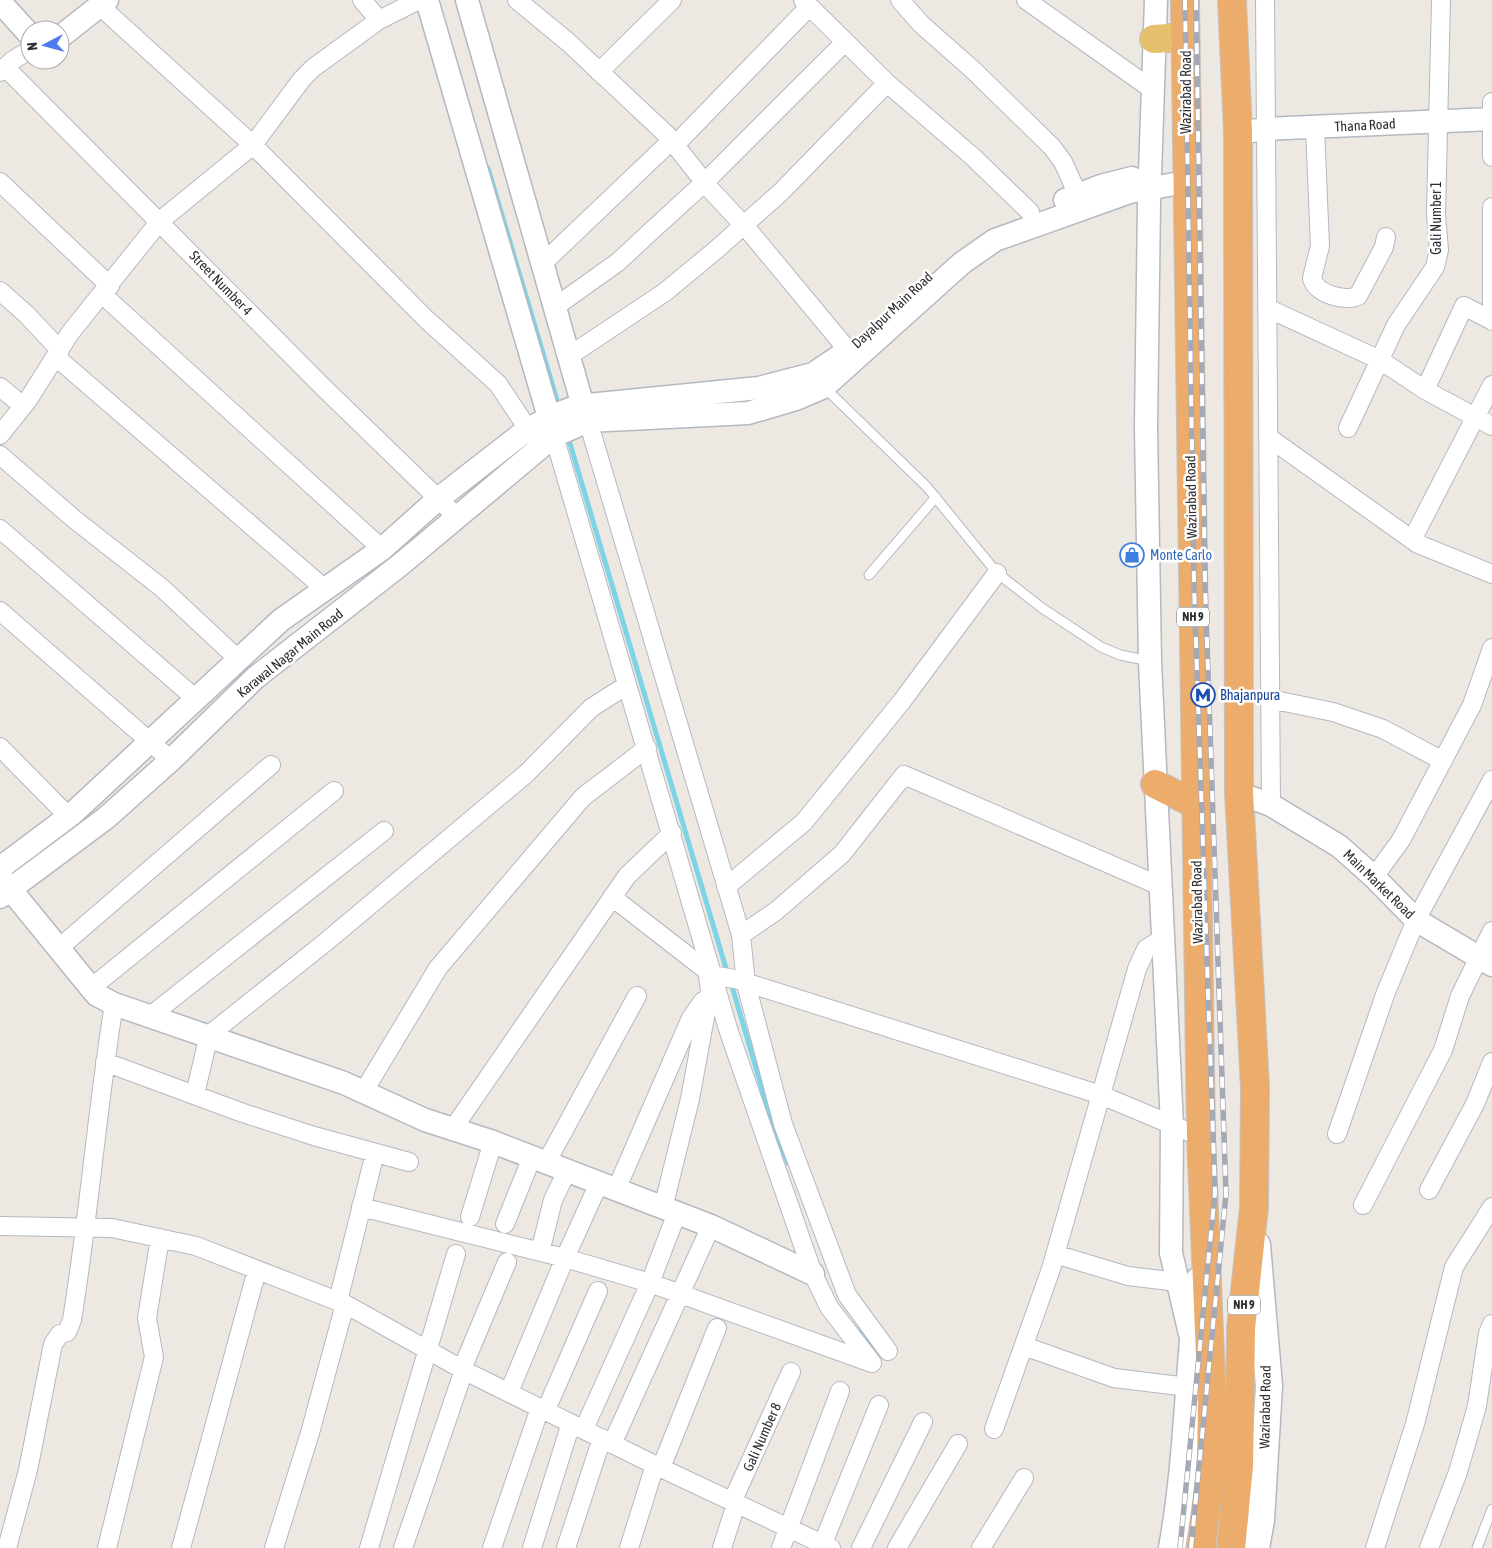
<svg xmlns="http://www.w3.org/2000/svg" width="1492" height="1548" font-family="'Asap Condensed',sans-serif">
<rect width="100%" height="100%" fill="#eee8e2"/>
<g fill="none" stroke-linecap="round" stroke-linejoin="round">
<path stroke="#7ed4e6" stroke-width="5" d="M488,168L559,407
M568,437L728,975
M731,983L773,1126L788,1163
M860,1326L873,1352"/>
<g stroke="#b5b8c0" stroke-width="11">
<path id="service" d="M825,388L927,487L997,573L1042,608L1101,647L1120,655L1150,661
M869,575L936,497
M1477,1548L1492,1509"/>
</g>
<g stroke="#b5b8c0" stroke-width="20">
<path id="minor" d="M362,0L379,20
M517,0L568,42L667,135L709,188L749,231L856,360
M803,0L887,83L973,157L1030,212
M900,0L921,24L972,69L1052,147L1063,162L1083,206
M1026,0L1153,90
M1265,0L1271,805
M100,6L253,145L426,319L498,384L528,429L536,439
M5,67L324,388L456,516
M0,72L13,60L30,50
M599,72L672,0
M1492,102V157
M1315,128L1320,246L1312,278C1315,294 1345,302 1358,296L1384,247L1386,237
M675,145L809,7
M0,182L110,286
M1492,207V321
M542,264L671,141
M0,291L26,314L60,350
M103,295L382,549
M555,307L618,262L647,235L705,182L845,42
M1267,308L1380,360L1425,390L1492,426
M569,356L665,292L717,249L782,191L887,83
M56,357L325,589
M0,387L23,406
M1425,390L1464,306L1491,320
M588,421L741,935L746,984L783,1124L847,1295L888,1351
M1348,428L1396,325L1435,267L1439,250L1436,214L1441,0
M0,435L28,400L70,333L160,221L253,145L302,79L313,68L379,20L419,0
M554,436L729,1032L813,1274L829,1307L872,1363
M1268,437L1418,544L1492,574
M0,455L74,519L162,588L238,659
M0,529L195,698
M1412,540L1492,385
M0,611L171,760
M1270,699L1333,712L1383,729L1443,761
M0,747L68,816
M1374,877L1401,840L1472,705L1492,648
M726,887L804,822L902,701L997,573
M612,897L706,970L717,976L735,979L1101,1095L1201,1137
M741,935L776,911L842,854L904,775L1160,886
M59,948L271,765
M91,988L334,791
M149,1017L384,831
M105,1062L243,1113L314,1136L409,1162
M364,1091L438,968L583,797L647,748
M195,1094L209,1035L327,941L527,773L591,708L627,685
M452,1130L627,876L672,833
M1337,1134L1386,992L1416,920L1492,780
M546,1163L637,996
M616,1190L691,1018L703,1001
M1429,1190L1475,1104L1492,1062
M1363,1205L1443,1050L1460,996L1492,931
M361,1207L565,1258L650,1283L872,1363
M663,1208L690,1099L710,990L708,976
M470,1217L493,1142
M505,1224L532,1157
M0,1226L112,1228L196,1246L345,1304L467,1372L661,1468L831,1548
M542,1244L553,1200L567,1171
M1055,1254L1128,1276L1178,1282
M338,1301L375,1153
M1024,1346L1114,1378L1188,1387
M462,1369L507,1262
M509,1392L565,1258L599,1183
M546,1410L598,1291
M584,1429L650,1283L677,1213
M994,1429L1051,1269L1137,969L1146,949L1162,939
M612,1444L711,1226
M661,1468L717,1328
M732,1502L791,1372
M7,1548L28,1470L53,1344L60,1334L67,1332L72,1320C89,1215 97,1109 114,1004
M107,1548L154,1357L147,1318L160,1238
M181,1548L257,1270
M274,1548L310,1433L345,1304
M369,1548L456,1254
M403,1548L464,1370
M492,1548L540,1408
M532,1548L571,1423
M566,1548L602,1438
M629,1548L655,1465
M722,1548L736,1504
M781,1548L840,1391
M821,1548L879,1405
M861,1548L923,1422
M897,1548L958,1444
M981,1548L1024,1478
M1375,1548L1415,1424L1454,1267L1492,1207
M1429,1548L1458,1472L1477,1406L1488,1333L1492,1324"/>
</g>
<g stroke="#b5b8c0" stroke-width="25">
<path id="tertiary" d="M427,0L553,431
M467,0L587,420
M1156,0L1149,203L1146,427L1150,662L1172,1125L1171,1253L1190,1334
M0,2L30,35
M60,37L107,0
M1238,133L1266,129L1492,119
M1065,200L1101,186L1132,178
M1239,793L1271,805L1339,846L1374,877L1416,920L1492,965
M0,868L72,814L281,620L382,549L438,499L528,429L557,414L578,406L759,388L813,374L847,351
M2,879L91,988L97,995L114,1004L344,1083L425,1120L493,1142L711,1226L813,1274
M0,897L106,818L171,760L255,678L400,565L554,436L588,421L748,413L796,399L824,387L962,263L995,240L1130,192L1186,182"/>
</g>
<g stroke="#b5b8c0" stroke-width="29">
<path id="secondary" d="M1172,1548C1188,1460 1188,1369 1199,1280
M1256,1548L1261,1520L1269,1386L1257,1245"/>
</g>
<g stroke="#c4c4c4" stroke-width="30">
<path id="primary" d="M1154,39L1185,37"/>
</g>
<g stroke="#c4c4c4" stroke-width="30">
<path id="trunk" d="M1185,0L1201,1137L1212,1403L1211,1467L1201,1548
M1155,784L1195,804
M1231,1548L1239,1466L1241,1328L1254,1207L1255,1087L1239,793L1238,133L1232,0"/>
</g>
<use href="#service" stroke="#fff" stroke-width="9"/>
<use href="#minor" stroke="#fff" stroke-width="18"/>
<use href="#tertiary" stroke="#fff" stroke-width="22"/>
<use href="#secondary" stroke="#fff" stroke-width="26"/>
<use href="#primary" stroke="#e7c06e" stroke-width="28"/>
<use href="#trunk" stroke="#ecac6c" stroke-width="28"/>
<g stroke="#a5a9b6" stroke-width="5.5">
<path id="rail" d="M1180,1548L1215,1193L1194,585L1185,0
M1191,1548L1226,1194L1205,584L1196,0"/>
</g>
<use href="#rail" stroke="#fff" stroke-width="4" stroke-dasharray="11" stroke-linecap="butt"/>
</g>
<defs>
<g id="shop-ring" transform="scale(1.25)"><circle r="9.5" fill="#fff" stroke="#3f7fe0" stroke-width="1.5"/><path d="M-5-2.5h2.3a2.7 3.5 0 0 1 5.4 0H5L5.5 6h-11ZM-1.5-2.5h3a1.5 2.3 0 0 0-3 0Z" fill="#3f7fe0"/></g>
<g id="metro-ring" transform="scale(1.25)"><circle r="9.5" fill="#fff" stroke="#1a4fb4" stroke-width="1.5"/><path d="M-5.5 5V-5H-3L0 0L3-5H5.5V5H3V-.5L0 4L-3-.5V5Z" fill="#1a4fb4"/></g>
</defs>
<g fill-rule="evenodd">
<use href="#shop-ring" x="1132" y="555"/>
<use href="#metro-ring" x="1203" y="695"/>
</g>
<g text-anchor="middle" stroke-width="5" stroke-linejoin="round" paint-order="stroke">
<g fill="#fff" stroke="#6d6d6d" stroke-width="1">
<rect x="1177" y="607.5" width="32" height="19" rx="4"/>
<rect x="1228" y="1295.5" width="32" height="19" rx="4"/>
</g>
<g font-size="12" font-weight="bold" fill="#2e2e2e">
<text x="1193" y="621">NH 9</text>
<text x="1244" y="1309">NH 9</text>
</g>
<g font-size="14" fill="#2e2e2e" stroke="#fff">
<text transform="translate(1186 92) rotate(-90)" y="5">Wazirabad Road</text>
<text transform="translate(1365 125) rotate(-3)" y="5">Thana Road</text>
<text transform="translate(1436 218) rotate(-90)" y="5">Gali Number 1</text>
<text transform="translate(221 283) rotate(46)" y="5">Street Number 4</text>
<text transform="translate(892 310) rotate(-43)" y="5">Dayalpur Main Road</text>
<text transform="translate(1191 497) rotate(-91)" y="5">Wazirabad Road</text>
<text transform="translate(290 653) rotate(-39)" y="5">Karawal Nagar Main Road</text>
<text transform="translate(1379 884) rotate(44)" y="5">Main Market Road</text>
<text transform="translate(1197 902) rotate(-91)" y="5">Wazirabad Road</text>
<text transform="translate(1265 1407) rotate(-89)" y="5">Wazirabad Road</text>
<text transform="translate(762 1437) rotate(-66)" y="5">Gali Number 8</text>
</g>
<g font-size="14" fill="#366cbe" stroke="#fff" text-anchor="start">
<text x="1150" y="560">Monte Carlo</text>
</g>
<g font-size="14" fill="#164399" stroke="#fff" text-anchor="start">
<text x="1220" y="700">Bhajanpura</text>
</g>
</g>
<g transform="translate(45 45) rotate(264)"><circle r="24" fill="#ffffff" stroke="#ababab"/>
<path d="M0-4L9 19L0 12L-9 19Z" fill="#507bed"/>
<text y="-8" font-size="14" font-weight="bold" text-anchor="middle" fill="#2e2e2e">N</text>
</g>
</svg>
